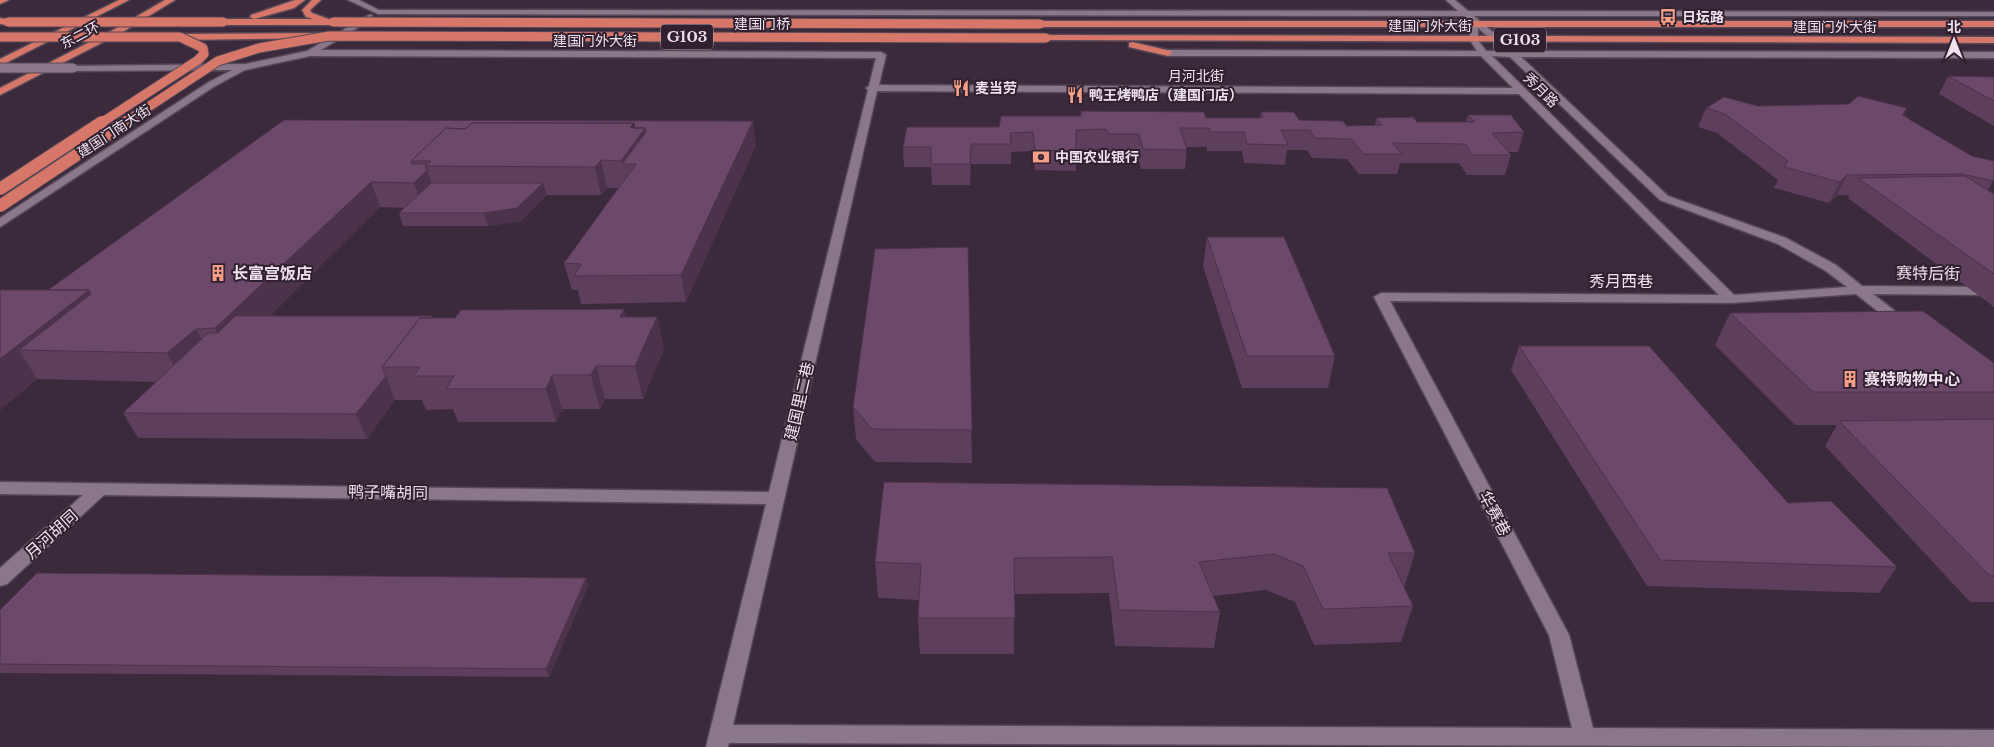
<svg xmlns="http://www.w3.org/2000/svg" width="1994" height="747" font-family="'Libre Baskerville','Noto Sans SC',serif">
<rect width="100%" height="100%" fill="#3b2a3b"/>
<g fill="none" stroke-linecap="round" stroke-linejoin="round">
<g stroke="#574857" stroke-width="3">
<path id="minor" d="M348,0H359L379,10L1458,11L1446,0H1455L1468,11L1994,12V16H1474L1515,51L1994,52V58L1521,57L1668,196L1786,238L1836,265L1862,286L1994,287V295L1873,294L1909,322L1911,325L1909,328H1899L1856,294L1731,303L1390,301L1569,635L1593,728L1994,730V747L729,743L728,747H706L766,504L104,495L7,584L0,586V568L83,495L0,494V482L769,492L868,90L866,88L869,86L876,58L310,56L245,70L215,86L0,227V218L209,82L232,70L73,71L70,70V66L246,64L307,51L369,15H372V19L321,50L881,52L886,55L879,85L1513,88L1481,56H1168L1164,53L1168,50L1477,51L1470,40V21L1464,16L378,14ZM1478,28L1505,51H1486L1478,40ZM1492,56L1510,57L1660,200L1778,244L1826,271L1847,287L1734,295ZM877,91L1519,94L1719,295L1381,293L1374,297L1549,635L1572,728L733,725Z"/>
</g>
<g stroke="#574857" stroke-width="3">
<path id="highway" d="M0,0H9L0,4Z
M119,0H129L0,66V59Z
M165,0H175L121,33L0,95V88L115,29Z
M295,0H305L294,8L254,19H314L306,17L302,10L312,0H321L310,10L312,13L337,22L333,25H223L219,22L223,19H254L250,17L251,15Z
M0,18L11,20L12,22L8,25L0,24Z
M1994,21V27H1040L1036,24L1040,21Z
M320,33L324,36L323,38L180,40L176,37L180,34Z
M1046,35L1994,37V43L1043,40V36Z
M1132,42L1171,51L1172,53L1168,56L1129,47V43Z"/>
</g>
<use href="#minor" fill="#8b778a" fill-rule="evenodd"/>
<use href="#highway" fill="#d77769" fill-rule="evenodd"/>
<g stroke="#574857" stroke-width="11" stroke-linecap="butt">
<path id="minor-bridge" d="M0,68H73"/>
</g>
<g stroke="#574857" stroke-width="11" stroke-linecap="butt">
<path id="highway-bridge-far1" d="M8,22H223
M333,22L1040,24
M0,37H180L203,48L204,54L198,60L101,123
M124,123L218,61L259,48L329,36L1046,38"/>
</g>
<g stroke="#574857" stroke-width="14" stroke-linecap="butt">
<path id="highway-bridge" d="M0,189L102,122
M0,206L126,122"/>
</g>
<use href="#minor-bridge" stroke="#8b778a" stroke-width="9"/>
<use href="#highway-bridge-far1" stroke="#d77769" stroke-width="9"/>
<use href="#highway-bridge" stroke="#d77769" stroke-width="12"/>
</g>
<path fill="#5d3e5c" d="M1948,76L1994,77V126L1939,94Z
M1758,106L1907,108L1904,115L1994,180L1988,190L1994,194V307L1848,198L1849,195H1837L1829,203L1774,188L1778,180L1717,133L1698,127L1706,108Z
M1261,112L1299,120L1347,126L1375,125L1376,118L1417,122H1466L1468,115L1524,132L1518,152H1508L1511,155L1505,175H1467L1459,163H1400L1397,174H1359L1347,159L1312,158L1307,150H1287L1285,165L1244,163L1242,151H1207V147H1186L1187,150L1185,169H1141L1137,153H1108L1105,149L1076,150V171L1035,170L1033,151L1011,152V164H971L970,185H932L931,167H904L903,147L999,127L1206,118H1260Z
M284,120L756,145L686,302L581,304L578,290H572L564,263L618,188H607L601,195H546L521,221L488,226H403L399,213L405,208L380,207L270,316L432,318L657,317L664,349L643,399H605L600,409H562L556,422H458L453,409L426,410L422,400H395L367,439L138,438L123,413L156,382L37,379L0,410V290H48Z
M1207,237L1335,356L1328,388H1242L1203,266Z
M968,247L972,463L875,462L856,439L853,407Z
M1730,313L1994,363V602H1970L1825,446L1837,425H1795L1715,345Z
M1519,346L1788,503L1897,567L1879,593L1647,586L1511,370Z
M884,482L1415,553L1404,588L1413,606L1401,642L1314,645L1295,602L1266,590L1213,596L1220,612L1214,648L1115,646L1109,593L1014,594V654H920L918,618L919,600L878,598L875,562Z
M586,578L588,586L549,677L0,673V610Z"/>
<path fill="#4c324b" d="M753,121L756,145L686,302L681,275Z
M645,128L651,156L636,164H622L621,161Z
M971,144V164L970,185V164Z
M601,160L607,188L601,195L595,167Z
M427,170L435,195L423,208L414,183Z
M1847,175L1837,195L1829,203L1840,182Z
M371,182L380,207L229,356L215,328Z
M543,183L547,195L521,221L488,226L484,213Z
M89,290L107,322L19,350L37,379L0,410V359Z
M624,309L632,341L620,317Z
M657,317L664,349L643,399L635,366Z
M196,329L211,358L183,382L167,353Z
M596,366L605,399L600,409L591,375Z
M552,375L562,409L556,422L546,389Z
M386,376L395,400L367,439L356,414Z
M586,578L588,586L549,677L546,669Z"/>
<path fill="#6c486b" stroke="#4c324b" d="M1948,76L1994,77V101Z
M1858,96L1907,108L1902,115L1972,156L1994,161V180L1993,181L1962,174L1847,175L1840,182L1784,167L1788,161L1725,114L1706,108L1724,97L1758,106L1849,104Z
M1081,111L1204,112L1206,118H1263L1261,112H1294L1299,120L1343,121L1347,126L1382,125L1376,118L1413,117L1417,122H1475L1468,115H1511L1524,132L1492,133L1511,155H1473L1465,144L1392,143L1402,154H1364L1351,139L1315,138L1310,130H1281L1288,145L1247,144L1244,132H1210V128H1180L1187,150L1143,149L1139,134H1109L1106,129L1076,130V151L1035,150L1033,132L1010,133L1011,144H971L970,164H931V147H903L907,127H999L1001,116H1081Z
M284,120L753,121L681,275L574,276L581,264L564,263L636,164H622L646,132L645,128H634L635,126L634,123H472L465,129L446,128L411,161L412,164H428L425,166L427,170L414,183L371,182L215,328L196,329L167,353L19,350L91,294L89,290H48Z
M472,123H634L630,128H645L621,161L601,160L595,167L425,166L431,161H411L446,128L465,129Z
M1965,176L1994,194V274L1858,178Z
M431,183H543L517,208L484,213H399Z
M1207,237H1284L1335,356H1247Z
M968,247L972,430L872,429L853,407L875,249Z
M0,290H89L0,359Z
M624,309L620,317H657L635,366H596L591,375H552L546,389H446L454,376H413L420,367H382L420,318H455L461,310Z
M1923,311L1994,363V392H1813L1730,313Z
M235,316H432L430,318H420L382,367L386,376L356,414L123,413L208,333H218Z
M1519,346H1649L1788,503L1831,501L1897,567L1660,560Z
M1994,419V576H1990L1839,421Z
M884,482L1387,488L1415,553H1388L1413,606L1323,609L1303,566L1274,554L1199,562L1220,612L1119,610L1112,557L1014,558L1015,618H918L921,564L875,562Z
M37,573L586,578L546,669L0,664V610Z"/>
<defs>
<g id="bus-bare" transform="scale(1.35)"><path d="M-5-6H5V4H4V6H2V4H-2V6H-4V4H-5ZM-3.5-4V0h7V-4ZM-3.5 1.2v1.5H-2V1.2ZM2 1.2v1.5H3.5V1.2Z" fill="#f49f86" stroke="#312030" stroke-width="2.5" paint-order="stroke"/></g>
<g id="restaurant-bare" transform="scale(1.35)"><path d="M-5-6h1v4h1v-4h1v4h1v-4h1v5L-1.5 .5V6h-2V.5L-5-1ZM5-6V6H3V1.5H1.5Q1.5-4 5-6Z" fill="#f49f86" stroke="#312030" stroke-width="2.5" paint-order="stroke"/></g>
<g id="bank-bare" transform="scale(1.35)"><path d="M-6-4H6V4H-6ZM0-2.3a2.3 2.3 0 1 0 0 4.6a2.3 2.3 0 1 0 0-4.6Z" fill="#f49f86" stroke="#312030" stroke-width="2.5" paint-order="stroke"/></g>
<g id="building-bare" transform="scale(1.35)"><path d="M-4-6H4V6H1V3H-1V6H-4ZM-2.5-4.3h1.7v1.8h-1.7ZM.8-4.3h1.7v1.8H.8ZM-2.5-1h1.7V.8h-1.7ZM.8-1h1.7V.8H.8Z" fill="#f49f86" stroke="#312030" stroke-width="2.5" paint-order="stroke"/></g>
</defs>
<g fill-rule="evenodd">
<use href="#bus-bare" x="1668" y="17"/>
<use href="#restaurant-bare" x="961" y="88"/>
<use href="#restaurant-bare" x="1075" y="95"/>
<use href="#bank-bare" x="1041" y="157"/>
<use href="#building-bare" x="218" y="273"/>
<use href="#building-bare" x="1850" y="379"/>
</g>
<g text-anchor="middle" stroke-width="4" stroke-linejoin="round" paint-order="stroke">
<g font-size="14" font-weight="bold" fill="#ede2ec" stroke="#312030" text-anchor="start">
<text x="1682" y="22">日坛路</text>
<text x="975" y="93">麦当劳</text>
<text x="1089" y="100">鸭王烤鸭店（建国门店）</text>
<text x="1055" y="162">中国农业银行</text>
</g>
<g font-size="14" fill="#ede2ec" stroke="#312030">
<text x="762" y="29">建国门桥</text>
<text x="1430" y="31">建国门外大街</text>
<text x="1835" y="32">建国门外大街</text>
<text transform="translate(80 35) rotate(-28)" y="5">东二环</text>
<text x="595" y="46">建国门外大街</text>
<text x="1196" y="81">月河北街</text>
<text transform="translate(1541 90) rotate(45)" y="5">秀月路</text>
<text transform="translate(114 131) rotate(-33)" y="5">建国门南大街</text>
</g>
<g fill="#312030" stroke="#b5a8b4" stroke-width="1">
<rect x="661" y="24.5" width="52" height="25" rx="4"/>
<rect x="1494" y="27.5" width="52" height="25" rx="4"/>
</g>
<g font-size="15" font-weight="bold" fill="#ede2ec">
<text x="687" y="42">G103</text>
<text x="1520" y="45">G103</text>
</g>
<g font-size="16" font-weight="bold" fill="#ede2ec" stroke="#312030" text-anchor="start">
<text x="232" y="279">长富宫饭店</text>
<text x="1864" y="385">赛特购物中心</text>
</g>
<g font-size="16" fill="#ede2ec" stroke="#312030">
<text transform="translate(1928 273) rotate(1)" y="6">赛特后街</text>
<text x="1621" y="287">秀月西巷</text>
<text transform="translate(799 401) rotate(-77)" y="6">建国里二巷</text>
<text transform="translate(388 492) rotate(1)" y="6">鸭子嘴胡同</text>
<text transform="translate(1495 513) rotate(62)" y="6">华赛巷</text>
<text transform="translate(51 534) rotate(-42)" y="6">月河胡同</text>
</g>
</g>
<g transform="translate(1954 40)" stroke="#312030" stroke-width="4" paint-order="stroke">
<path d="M0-4L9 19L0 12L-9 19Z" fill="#ede2ec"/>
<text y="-8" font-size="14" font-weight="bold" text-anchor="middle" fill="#ede2ec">北</text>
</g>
</svg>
